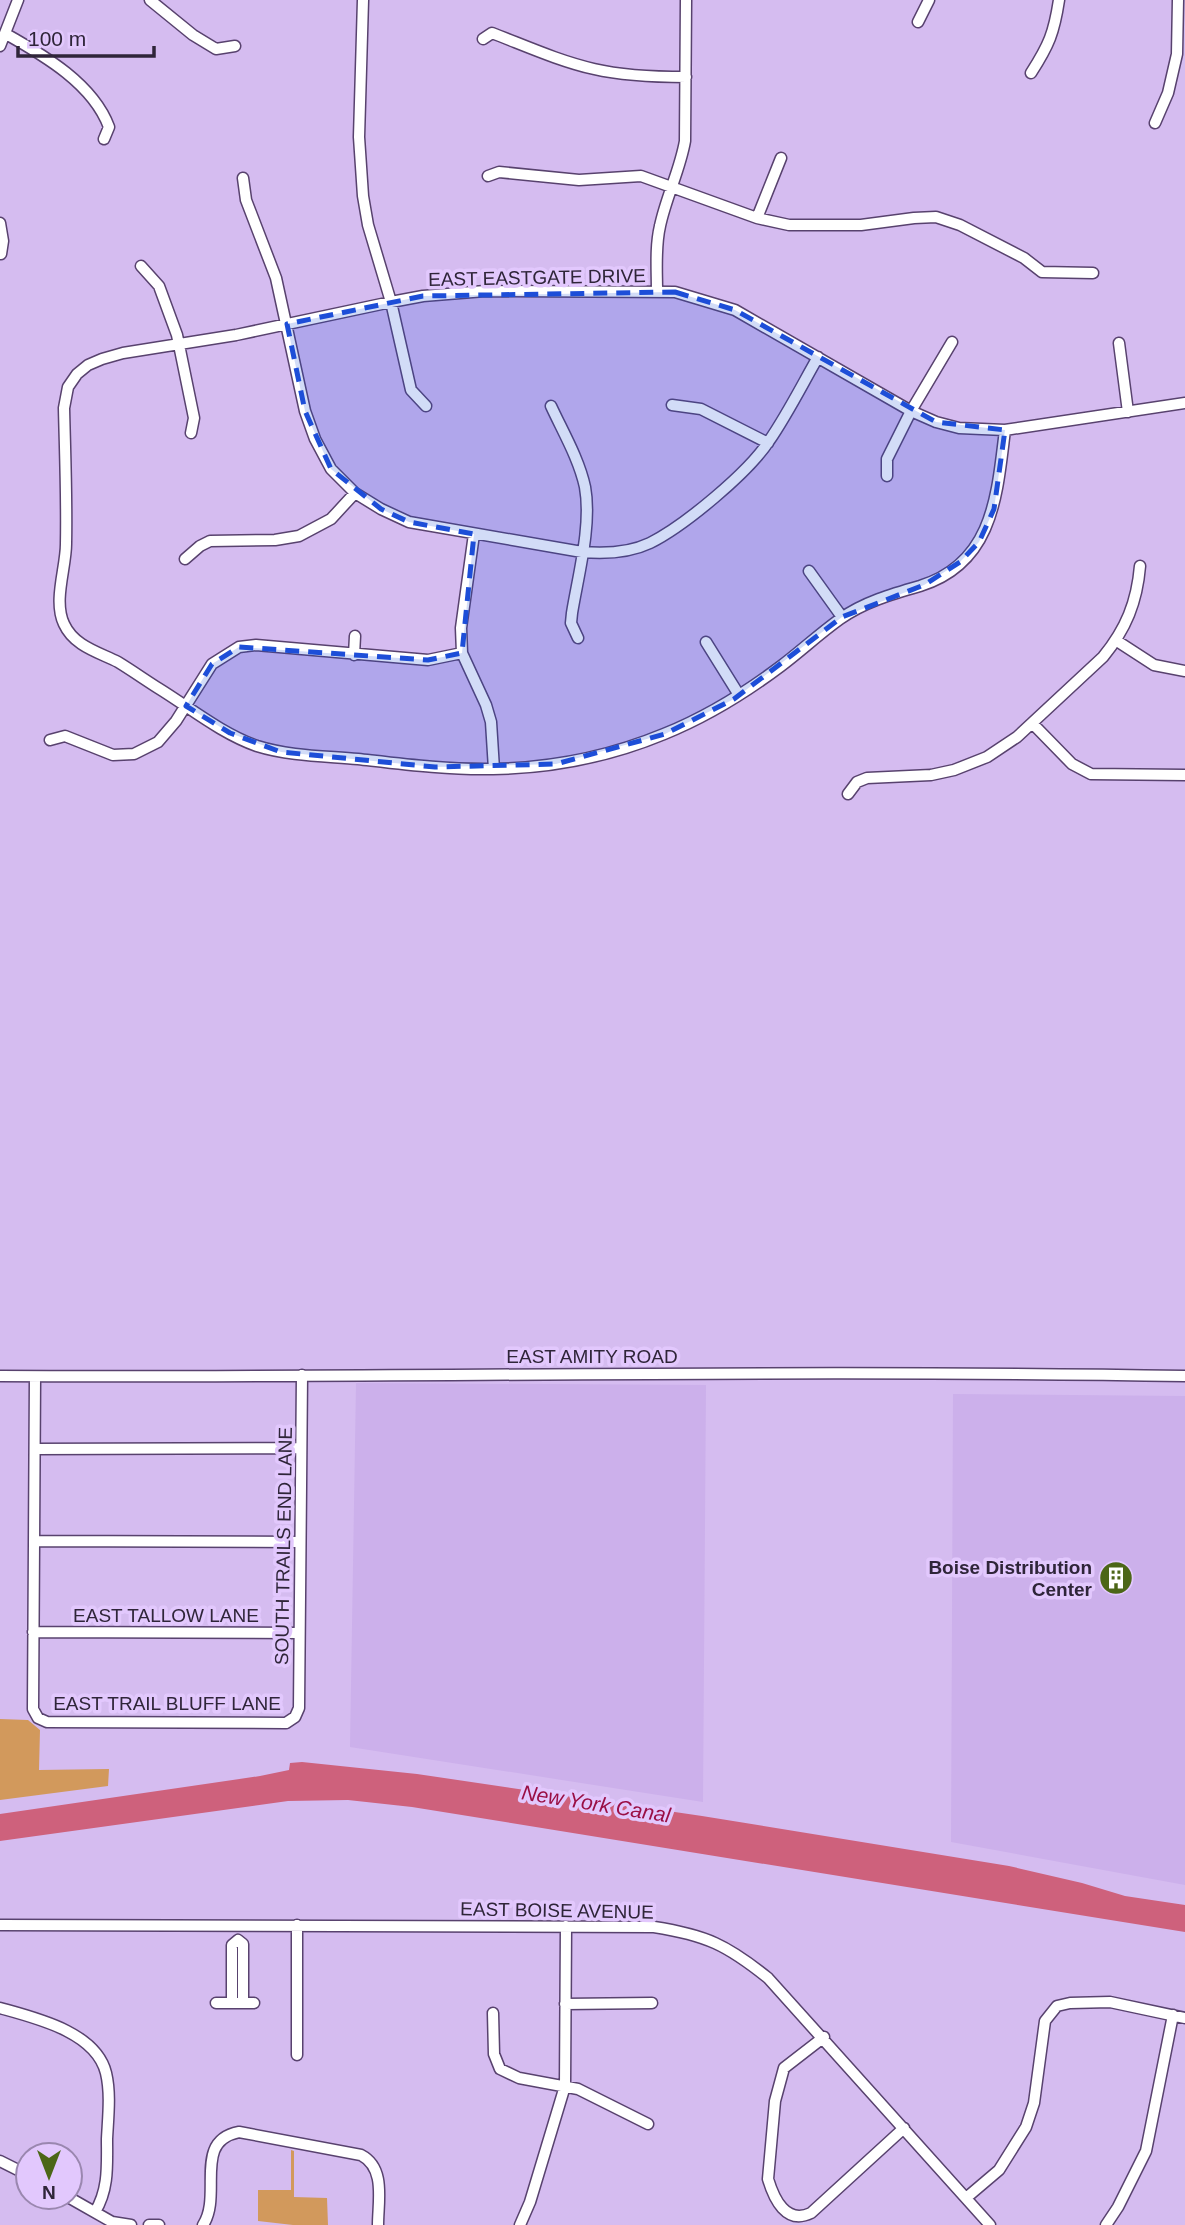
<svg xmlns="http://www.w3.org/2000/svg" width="1185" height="2225" font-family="Arial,sans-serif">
<rect width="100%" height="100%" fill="#d5bcf0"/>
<path fill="#ccb0eb" d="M356,1383L706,1385L703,1802L350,1747Z
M953,1394L1185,1396V1885L951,1842Z"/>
<path fill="#d2995c" d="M0,1719L28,1720L40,1730L39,1770L109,1769L108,1786L0,1800Z
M291,2150L294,2151V2197L327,2198L328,2225H293L258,2221V2190H291Z"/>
<path fill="#ce617c" d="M302,1762L417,1774L702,1816L1009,1866L1082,1883L1125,1896L1185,1905V1932L412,1807L348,1800L288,1801L0,1841V1814L260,1776L289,1770L290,1763Z"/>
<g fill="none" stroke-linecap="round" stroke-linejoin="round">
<g stroke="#58426e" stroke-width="13">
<path id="minor" d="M150,0L193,35L216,49L235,46
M363,0L359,137L363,196L368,225L391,302L411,390L426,406
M918,22L929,0
M6,34C45,56 93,84 109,127L104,139
M483,39L492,33C526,46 559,61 594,69C624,76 655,77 686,77
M0,46L18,0
M1031,73C1049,45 1054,33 1059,0
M1155,123L1168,93L1177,54L1178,0
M488,176L499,172L579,180L641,176L757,218L789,225H861L914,218L936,217L960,225L1024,258L1042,272L1093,273
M243,178L246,200L276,278L305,411L315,439L331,469L355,493L381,509L409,522L582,552C605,554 629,553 650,543C684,526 748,473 769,441C787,415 802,385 818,357
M757,218L781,158
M0,223L3,241L1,254
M141,266L159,286L177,335L194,418L191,433
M657,292C657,270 655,247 660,226C666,197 680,170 685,141L686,0
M1119,343L1128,412
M672,405L701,409L768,443
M551,406C563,432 579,459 585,487C592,525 578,576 572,613L571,623L578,638
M1005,430C997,494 994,563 920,586C892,594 864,602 840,619C819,634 801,651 781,666C745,693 706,717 664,734C611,756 551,768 493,769C448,770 402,764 358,759C324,756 289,756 257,746C222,734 189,707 158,688C144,679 131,670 118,662C98,652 74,646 64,624C53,601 66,568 66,544C67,499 65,453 64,408L68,387L77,374L88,365L102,359L123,353L236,335L391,302L423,296L485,291L675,292L735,310L911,411L936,422L959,428L1005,430L1185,403
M887,476V459L911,411L952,342
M474,534L461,628L462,653L486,705L491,722L494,769
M185,559L200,546L210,541L275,540L299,536L331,519L355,493
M809,571L842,617
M1117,641L1154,665L1185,671
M706,642L739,695
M354,655L355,636
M1032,723L1072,764L1091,774L1185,775
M50,740L65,736L113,755L134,754L158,742L176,721L212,664L239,647L256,645L428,660L462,653
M848,794L857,782L867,778L931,775L954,770L987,757L1017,737L1103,657C1126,629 1137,602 1140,566
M0,1376C395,1378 790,1369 1185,1376
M35,1377L33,1709L38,1718L47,1722L286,1723L295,1717L299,1708L302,1375
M35,1449L301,1448
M34,1541L300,1542
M33,1632L299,1633
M0,1925L654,1927C706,1935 727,1945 768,1978L990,2225
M216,2003H254
M232,2003V1945L238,1940L243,1944V2003
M565,2004L652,2003
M0,2008C36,2018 96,2032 106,2073C111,2094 108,2118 107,2139C107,2165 109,2189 95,2212
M493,2013L494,2054L500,2069L519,2078L578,2089L648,2124
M824,2037L784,2068L775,2101L768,2179C774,2199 786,2225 811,2213L904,2128
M297,2055V1925
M0,2161L28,2175
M68,2197L112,2222L131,2225
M966,2198L999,2170L1026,2127L1034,2103L1045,2021L1057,2006L1070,2003L1110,2002L1185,2018
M149,2225H159
M203,2225C223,2195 192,2141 239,2132L361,2155C386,2168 378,2201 378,2225
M520,2225L530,2202L565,2086L566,1926
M1106,2225L1118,2207L1146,2151L1173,2015"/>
</g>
<use href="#minor" stroke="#fff" stroke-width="10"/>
</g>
<path fill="#1d4ed8" fill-opacity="0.2" stroke="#1d4ed8" stroke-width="5" stroke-dasharray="14 9" stroke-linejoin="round" d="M675,292L735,310L936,422L1005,430L994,509L979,542L960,562L924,585L842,617L734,699L665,734L556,764L435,767L281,752L230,733L186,706L212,664L239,647L428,660L462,653L474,534L409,522L381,509L331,469L305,411L287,324L423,296Z"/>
<defs>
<g id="building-disc" transform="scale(1.75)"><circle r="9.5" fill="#4c6617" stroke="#e2c8fd"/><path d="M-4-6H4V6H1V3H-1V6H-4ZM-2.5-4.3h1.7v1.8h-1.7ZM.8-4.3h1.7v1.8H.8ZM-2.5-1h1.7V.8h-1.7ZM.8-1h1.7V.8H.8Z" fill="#fff"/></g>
</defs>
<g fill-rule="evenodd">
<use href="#building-disc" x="1116" y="1578"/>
</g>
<g text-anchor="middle" stroke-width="7" stroke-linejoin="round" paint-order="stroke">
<g font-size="19" fill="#2f2539" stroke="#e2c8fd">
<text transform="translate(537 277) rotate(-1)" y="7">EAST EASTGATE DRIVE</text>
<text x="592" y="1363">EAST AMITY ROAD</text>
<text transform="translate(283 1546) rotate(-89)" y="7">SOUTH TRAILS END LANE</text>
<text x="166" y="1622">EAST TALLOW LANE</text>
<text x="167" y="1710">EAST TRAIL BLUFF LANE</text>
<text transform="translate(557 1910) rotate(1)" y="7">EAST BOISE AVENUE</text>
</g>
<g font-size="19" font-weight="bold" fill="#2f2539" stroke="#e2c8fd" text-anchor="end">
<text x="1092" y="1574">Boise Distribution<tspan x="1092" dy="22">Center</tspan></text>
</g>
<g font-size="21" font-style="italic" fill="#9a0f45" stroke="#e2c8fd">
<text transform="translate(596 1804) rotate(9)" y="7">New York Canal</text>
</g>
</g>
<g transform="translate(49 2176) rotate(180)"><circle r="33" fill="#e2c8fd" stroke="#9a87af" stroke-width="2"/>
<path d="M0-5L12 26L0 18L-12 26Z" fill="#4c6617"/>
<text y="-10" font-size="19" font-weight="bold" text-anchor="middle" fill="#2f2539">N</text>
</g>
<path d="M18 46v10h136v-10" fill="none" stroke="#2f2539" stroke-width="3.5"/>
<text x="28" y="46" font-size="21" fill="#2f2539" stroke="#e2c8fd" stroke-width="5" paint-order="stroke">100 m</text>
</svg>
